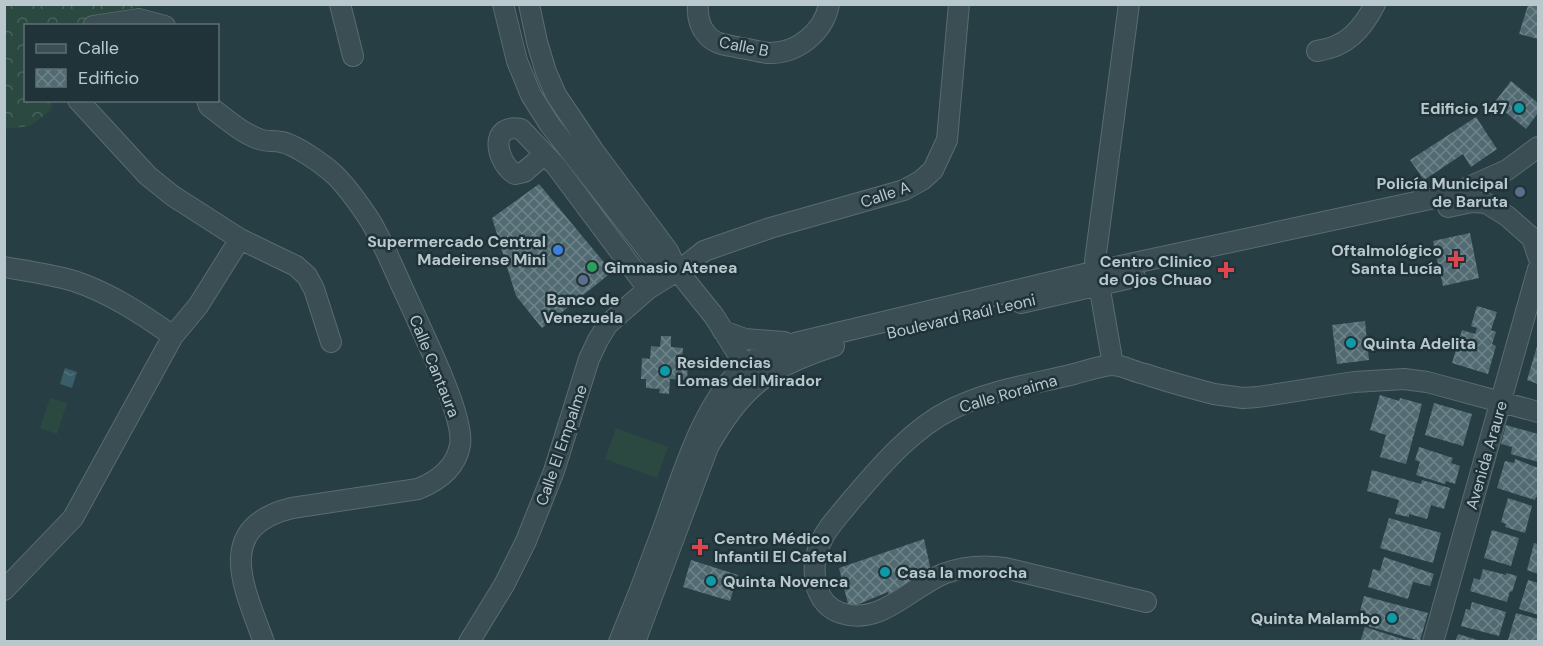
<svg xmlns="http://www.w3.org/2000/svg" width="1543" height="646" font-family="'DM Sans',sans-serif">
<defs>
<pattern id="forest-crowns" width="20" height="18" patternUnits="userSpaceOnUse" patternTransform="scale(1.5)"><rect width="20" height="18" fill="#2c4941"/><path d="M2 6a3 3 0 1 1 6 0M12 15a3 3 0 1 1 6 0" fill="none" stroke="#48625b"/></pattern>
<pattern id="water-ripples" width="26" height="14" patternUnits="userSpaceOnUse" patternTransform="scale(1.5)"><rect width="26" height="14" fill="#395e6a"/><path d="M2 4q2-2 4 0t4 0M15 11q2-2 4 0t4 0" fill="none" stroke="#54747e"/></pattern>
<pattern id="building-cross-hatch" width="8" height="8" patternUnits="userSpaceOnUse" patternTransform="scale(1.5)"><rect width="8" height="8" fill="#526a72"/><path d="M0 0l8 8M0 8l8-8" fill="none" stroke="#70848b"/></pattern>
</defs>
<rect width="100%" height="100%" fill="#273e44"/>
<path fill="url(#forest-crowns)" d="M5,5H145V6L91,16L77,25L26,26V100L52,101L51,110L30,126L5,129Z"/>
<path fill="#2c4941" d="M50,398L67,403L57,434L40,428Z
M616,428L668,447L657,478L605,459Z"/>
<path fill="url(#water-ripples)" d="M65,368L77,372L72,388L60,384Z"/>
<path fill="url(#building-cross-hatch)" d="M1528,5H1538V39L1519,34Z
M1511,81L1538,103V113L1526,129L1494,103Z
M1476,117L1497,149L1471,167L1463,154L1424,180L1410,160Z
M539,184L612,272L542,328L516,296L492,218Z
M1470,233L1479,278L1443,286L1433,241Z
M1477,306L1497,312L1491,330L1496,332L1492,344L1496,346L1488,374L1452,363L1462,330L1475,334L1477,328L1471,326Z
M1365,321L1369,360L1337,364L1332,325Z
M661,336H671V347L683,348L682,362L688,363L687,380L670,379L669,394L659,393L660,389L646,388V379H641L642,358L650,359L651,346L660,347Z
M1538,343V384L1527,380Z
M1380,395L1399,401L1400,398L1422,404L1406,464L1380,457L1386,435L1370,430Z
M1434,403L1472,414L1463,446L1425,435Z
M1506,425L1538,434V462L1511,454L1512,447L1501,444Z
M1419,447L1453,458L1451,463L1460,466L1455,484L1446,481L1445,484L1416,475L1420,462L1415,460Z
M1515,459L1538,468V497H1536L1535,500L1497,488L1505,461L1514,463Z
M1372,470L1421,484L1422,480L1450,488L1444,509L1431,505L1427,519L1409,514V517L1395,514L1399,500L1367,491Z
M1508,498L1532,506L1525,533L1505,527L1506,524L1501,522Z
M1389,518L1441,533L1433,563L1380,548Z
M1492,530L1519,538L1511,566L1484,558Z
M924,539L932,575L892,601L888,592L849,608L839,568Z
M1534,543L1538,544V574L1527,570Z
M1384,557L1434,574L1430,586L1413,582L1408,599L1368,587L1373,569L1380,571Z
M691,560L738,575L730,601L683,587Z
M1483,569L1506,575V573L1517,576L1512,592L1510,591L1507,602L1470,591L1474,578L1480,580Z
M1528,580L1538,583V615L1519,609Z
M1364,596L1428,613L1420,641L1357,623Z
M1472,602L1506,612L1499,636L1461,626L1466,609L1470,610Z
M1516,613L1538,619V642L1508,640Z
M1365,627L1409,641V642H1360Z
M1458,634L1481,641V642H1455Z"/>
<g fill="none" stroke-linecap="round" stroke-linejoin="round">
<g stroke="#5a6b71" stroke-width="22">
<path id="minor" d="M340,4L353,56
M503,4L517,61L531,95L550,125L657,262L677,270
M529,4L537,42L546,72L556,95L593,150L668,251L677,270L714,316L751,375
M698,4C697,15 699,26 707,35C715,45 729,45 741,48C750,49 759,52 768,53C797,54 824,32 829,4
M93,26L139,19L165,26
M1317,51C1346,47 1362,30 1375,4
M78,100L148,176L173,196L240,239L296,266L307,276L314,289L331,342
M207,100L209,106C225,118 240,132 259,139C266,142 274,140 281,142C295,144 324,165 335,175C349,189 360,205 371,222C386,248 397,277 410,304C423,334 465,417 460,445C456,468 438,481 418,489L292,508C213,527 244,588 264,642
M544,155L524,172L515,174C496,162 488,123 521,129L556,166L648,289
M1448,207L1472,202L1486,203L1507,216L1532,238L1538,256
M4,267C28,271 51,274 74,281C110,293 142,314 173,336L73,518L4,590
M1021,303L1135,277
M723,331L745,339L784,342
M173,336L198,306L240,239
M1113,365L1095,261L1129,4
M1146,602L1005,568C984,565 964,566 943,574C910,588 880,626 841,613C829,609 821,600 817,588C813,573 814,558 820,544C826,528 839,516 849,503C878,469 911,429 952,409C990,390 1034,384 1074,374C1086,371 1102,365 1114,365C1124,366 1135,372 1145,374C1168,382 1191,388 1214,394L1243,398L1258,397L1354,382L1404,379L1427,382L1538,412
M469,642L504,585L526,541L554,471L589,359L598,340L608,324L648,289L685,266L704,251L770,228L904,190L922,180L933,170L947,140L959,4
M619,642C634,606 648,570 661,534C680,483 702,402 745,366C759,355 778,349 795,343L1097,271L1453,194L1507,170L1538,147
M635,642L708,447C742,386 769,367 834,346
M1433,642L1538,269"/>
</g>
<use href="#minor" stroke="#3b4e54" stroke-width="20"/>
</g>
<g fill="#0f9aa8" stroke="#203339" stroke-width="2">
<circle cx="1519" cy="108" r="6"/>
<circle cx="1351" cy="343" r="6"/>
<circle cx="665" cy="371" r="6"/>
<circle cx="885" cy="572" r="6"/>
<circle cx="711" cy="581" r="6"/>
<circle cx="1392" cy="618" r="6"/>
</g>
<g fill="#5c6f8a" stroke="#203339" stroke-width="2">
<circle cx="1520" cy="192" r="6"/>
<circle cx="583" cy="280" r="6"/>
</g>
<circle fill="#3f7fe0" stroke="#203339" stroke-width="2" cx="558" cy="250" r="6"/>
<g fill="#e0444e" stroke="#203339" stroke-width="2">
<path d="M1453 250h6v6h6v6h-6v6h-6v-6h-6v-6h6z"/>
<path d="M1223 261h6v6h6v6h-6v6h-6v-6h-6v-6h6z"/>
<path d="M697 538h6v6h6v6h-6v6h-6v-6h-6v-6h6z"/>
</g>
<circle fill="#2e9e5b" stroke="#203339" stroke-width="2" cx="592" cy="267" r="6"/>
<g text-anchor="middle" stroke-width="5" stroke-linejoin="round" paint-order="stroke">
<g font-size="16" fill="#b9c8cd" stroke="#203339">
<text transform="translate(744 46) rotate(11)" y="6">Calle B</text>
<text transform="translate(885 194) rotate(-19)" y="6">Calle A</text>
<text transform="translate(961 316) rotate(-13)" y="6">Boulevard Raúl Leoni</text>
<text transform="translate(435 366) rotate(68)" y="6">Calle Cantaura</text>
<text transform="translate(1008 393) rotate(-16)" y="6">Calle Roraima</text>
<text transform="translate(561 445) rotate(-71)" y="6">Calle El Empalme</text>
<text transform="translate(1486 455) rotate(-74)" y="6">Avenida Araure</text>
</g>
<g font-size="16" font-weight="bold" fill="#b9c8cd" stroke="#203339" text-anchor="end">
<text x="1507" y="114">Edificio 147</text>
<text x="1508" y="189">Policía Municipal<tspan x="1508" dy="18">de Baruta</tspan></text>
<text x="546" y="247">Supermercado Central<tspan x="546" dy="18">Madeirense Mini</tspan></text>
<text x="1442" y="256">Oftalmológico<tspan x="1442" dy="18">Santa Lucía</tspan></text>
<text x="1212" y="267">Centro Clinico<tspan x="1212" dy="18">de Ojos Chuao</tspan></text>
<text x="604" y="273" text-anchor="start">Gimnasio Atenea</text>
<text x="583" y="305" text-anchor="middle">Banco de<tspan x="583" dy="18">Venezuela</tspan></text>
<text x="1363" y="349" text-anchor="start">Quinta Adelita</text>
<text x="677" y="368" text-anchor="start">Residencias<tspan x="677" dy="18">Lomas del Mirador</tspan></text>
<text x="714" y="544" text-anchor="start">Centro Médico<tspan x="714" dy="18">Infantil El Cafetal</tspan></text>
<text x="897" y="578" text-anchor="start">Casa la morocha</text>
<text x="723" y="587" text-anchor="start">Quinta Novenca</text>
<text x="1380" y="624">Quinta Malambo</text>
</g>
</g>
<rect width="1543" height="646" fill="none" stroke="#b9c8cd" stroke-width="12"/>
<rect x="24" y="24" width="195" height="78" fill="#203339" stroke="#5d6f74" stroke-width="1.5"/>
<rect x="36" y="44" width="30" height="9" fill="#3b4e54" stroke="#5d6f74" stroke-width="1.5"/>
<text x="78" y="54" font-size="18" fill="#b9c8cd">Calle</text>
<rect x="36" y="69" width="30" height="18" fill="url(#building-cross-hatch)" stroke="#5d6f74" stroke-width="1.5"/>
<text x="78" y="84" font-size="18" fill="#b9c8cd">Edificio</text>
</svg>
